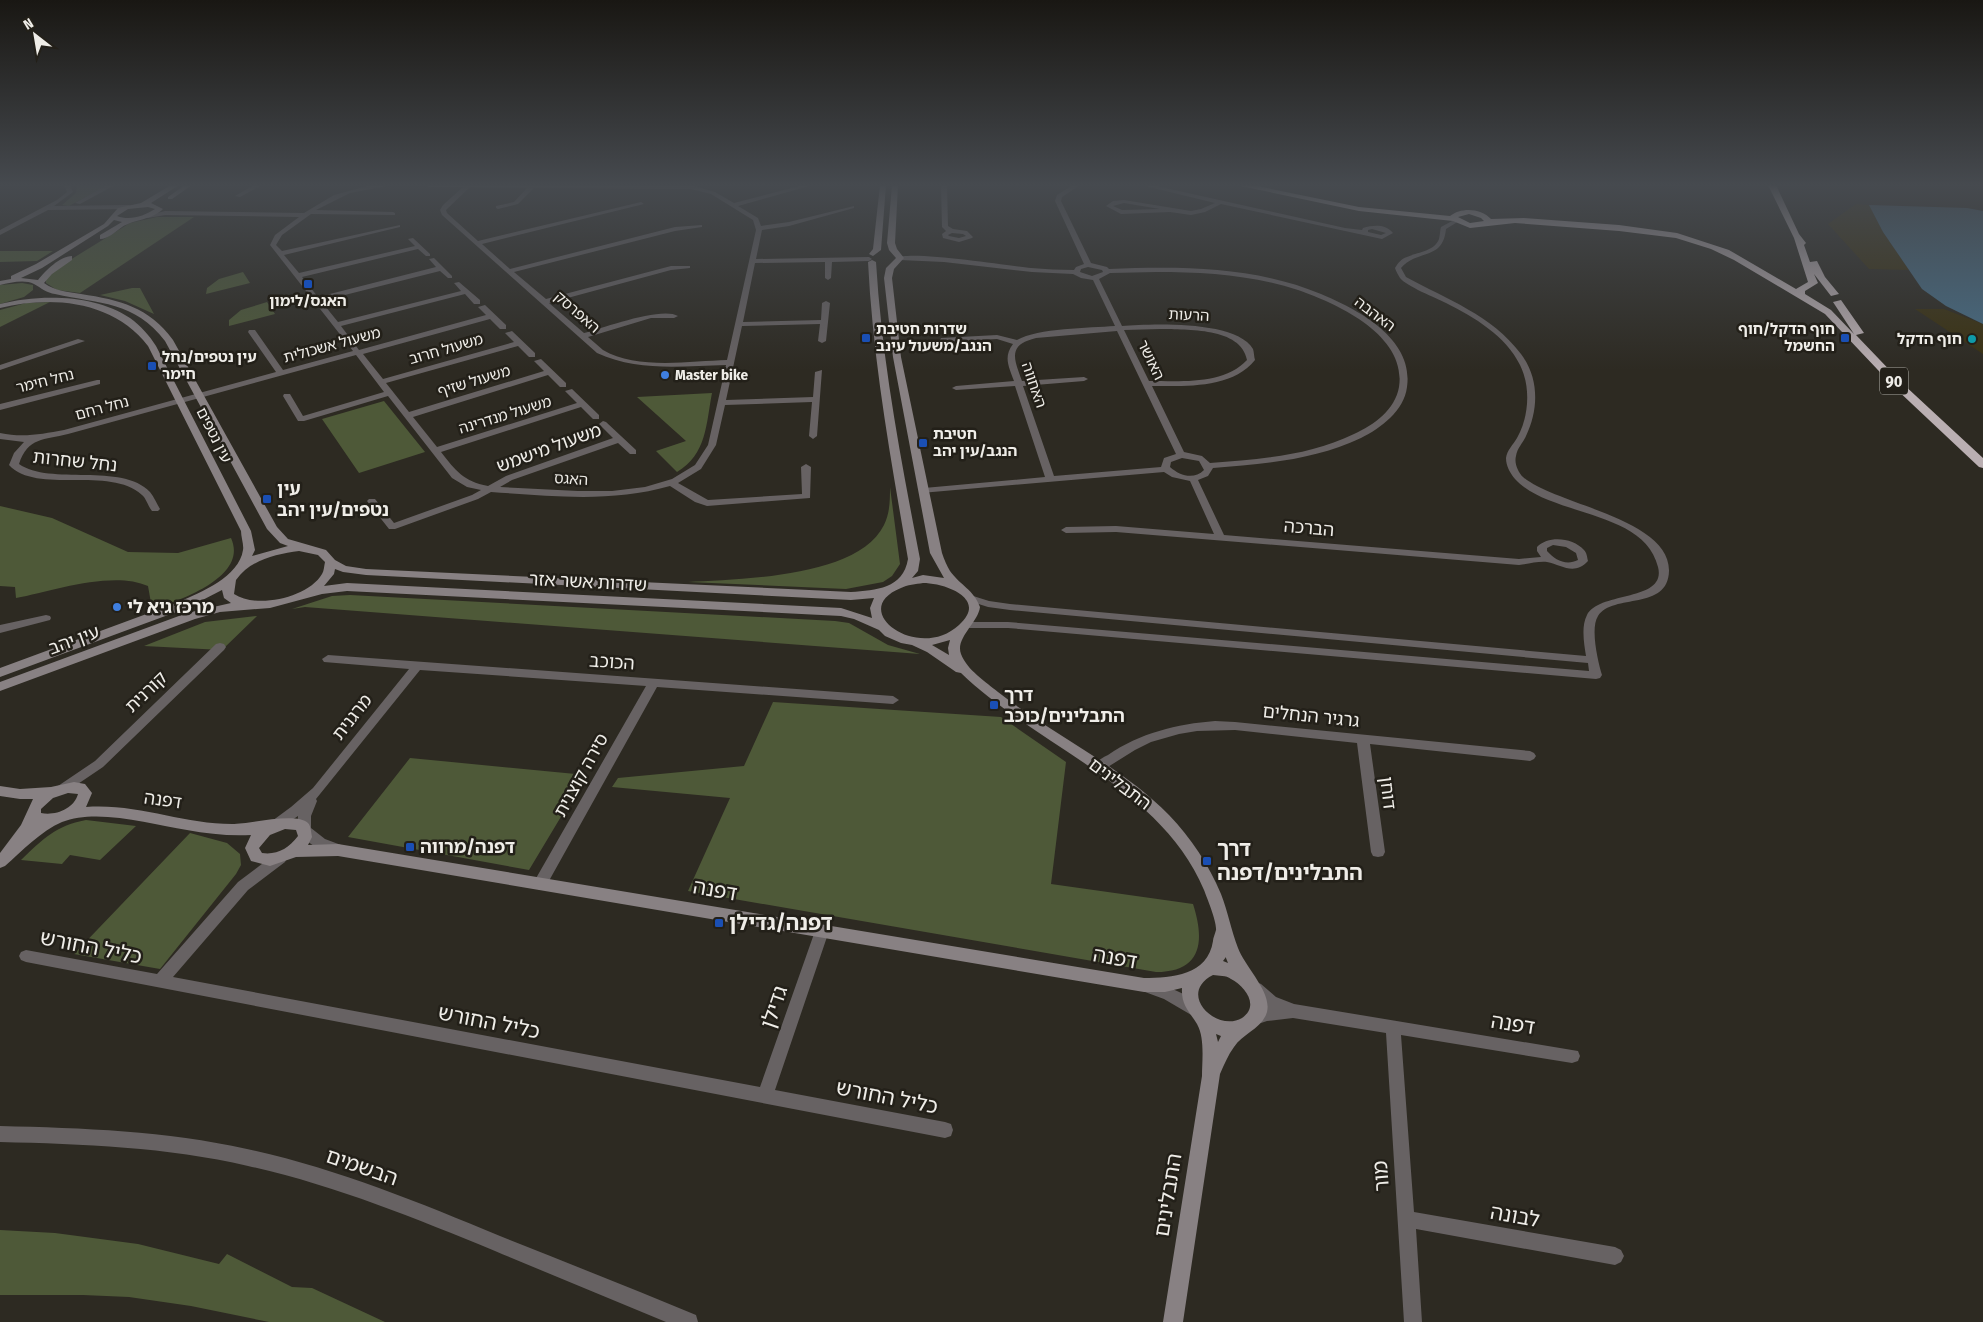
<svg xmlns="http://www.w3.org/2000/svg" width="1983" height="1322" font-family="'Fira Sans Condensed','Noto Sans Hebrew',sans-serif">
<rect width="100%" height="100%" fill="#2d2a22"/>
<path fill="#4e5938" d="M77,185H108L69,206L62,205L76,193Z
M157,217H194L80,293L57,290L46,283V280L57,268L130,223Z
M0,251H53L37,261L0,262Z
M243,272L250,283L206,294L207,288L219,279Z
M22,283L33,285V290L24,297L0,304V285Z
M132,288H140L154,314L125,301L100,295Z
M50,302L0,327V310L26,303Z
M267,302L275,314L229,326V320L241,310Z
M712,393C706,424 707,454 677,472L656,451L686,441L637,397Z
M384,401L425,452L359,473L322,419Z
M890,487L900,564L892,576L883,582L846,589L688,582C739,579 858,578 884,525C890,513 890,500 890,487Z
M0,506L52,518L128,552L178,553L231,538C248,575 186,598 159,607L151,603L148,586C113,570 52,591 16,598L15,587L0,586Z
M350,595L835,621L849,623L888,645L920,654L305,607L292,609L332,596Z
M257,616L222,650L144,646L205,622Z
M773,702L1001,717L1066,762L1051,884L1193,904C1205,941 1202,972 1156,972L688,891L730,798L612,787L618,778L744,766Z
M410,758L586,775L529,870L348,837Z
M86,820L136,826L100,860L70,855L62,864L21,860C43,839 55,826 86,820Z
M190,833L227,843L240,854L241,865L236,874L160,969L74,954Z
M0,1230L55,1233L138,1244L219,1264L227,1254L292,1287L312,1288L385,1322H269L191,1306L129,1297L83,1295H0Z"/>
<path fill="#3a3111" d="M1856,204L1869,205L1883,232L1909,270L1869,269L1828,224Z
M1915,309H1944L1983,324V354Z"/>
<path fill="#486d85" d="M1869,205L1967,208L1983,211V324L1946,306L1922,289L1883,232Z"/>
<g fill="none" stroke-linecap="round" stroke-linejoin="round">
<path fill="#676263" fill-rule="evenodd" d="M64,185H70L73,192L54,206L129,205L132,207L129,209L48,210L0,235V230L57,200L67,192Z
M107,185H115L80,204L75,203Z
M254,185H262L240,197L235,196Z
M371,185H392L350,193L316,210L393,212L395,213V215L311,214L282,235L276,245L282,251L400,225V227L284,255L299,273L415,246L408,239L413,238L430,254V256H426L418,249L302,277L318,297L436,267L429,259L434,258L452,276V278H448L440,271L321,301L338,322L461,291L454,283L459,282L480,300V304H474L465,294L341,326L359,350L486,315L478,307L485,305L506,325V329H500L490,319L363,354L383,379L514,342L505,333L512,331L535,353V357H529L518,346L386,383L409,412L544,371L534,361L541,359L566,383V387H560L548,375L413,417L437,447L577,403L565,391L572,389L599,415V419H593L581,407L441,452C456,471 463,481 488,486L506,476L613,438L599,424L603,421L606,422L636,450V454H630L618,443L512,480L500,487L578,491H612L645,487L672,479L695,465L708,445L726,365C682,366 638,372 597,353L442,215L440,210L443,205L463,187H429L426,185H691L715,192L734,203L803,185H813L738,206L758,218L761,226L789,222L854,206V208L789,226L762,230L756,259L869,257L872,259L869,261L832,262L831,278L828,280L825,278V262L755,263L743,322L821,320L822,303L826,301L830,303L826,341L822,343L818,341L820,324L742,326L726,400L813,397L815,372L822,370L817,436L813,439L809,436L812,402L725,405L716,445L701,469L678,483L708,500L802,494L801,467L806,464L811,467L810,498L707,506L695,502L670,486C611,503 551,496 491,492L478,499L395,529H389L367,501L369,499H375L394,523L472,495L481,490L467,487L452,478L388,396L304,421H298L283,396L284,394H290L303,416L384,392L356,355L68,434C44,440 28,437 19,464C50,486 122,462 150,492C154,497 157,504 160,509L158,511H152C148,506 146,498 142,495C109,465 37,495 9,465L14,453L24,442L0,439V433C23,438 42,434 64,430L276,372L248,332L249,330H255L283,370L353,351L270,245L275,235L299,217L165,215L148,218L145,216L165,211L304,213L334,195ZM470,187L527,188L514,202L496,206V208L498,209L518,204L534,188L691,189L711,194L753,220L756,230L727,360C690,361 636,370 603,350C598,346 593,341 588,337L651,318H674L678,316C662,306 603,328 584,333L549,303L671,270L690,268V266H671L546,299L514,272L675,231L702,227V225L675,227L510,269L482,244L644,204L641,202L478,241L447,213L446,210Z
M941,185H947L948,226L953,229L967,231L973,237L972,238L959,242L943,238L942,234L946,231L942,227ZM952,233L963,234L966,236L959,238L949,236L948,235Z
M1073,185H1080L1062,197L1061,201L1091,263L1107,267L1109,269C1180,266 1254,266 1321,294C1359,310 1414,339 1407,387C1404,411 1381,428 1361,438C1315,460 1263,464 1213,468L1208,476L1198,480L1224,535L1519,559L1541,557L1537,551V547C1549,535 1573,538 1584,550C1587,553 1587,557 1588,561C1574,576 1562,565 1547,562C1539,561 1527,564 1519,565L1116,532L1066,533L1061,530L1066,527L1116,526L1214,534L1190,481L1172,477L1164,472L921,493L919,491L924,488L1045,477L1015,386L956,390L952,388L956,386L1014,381C1009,367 1003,357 1013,344L997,339L944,342L940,340L941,338L997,335L1017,340C1038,328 1089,328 1115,326L1093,280L1081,278L1073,274L1032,272L944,262L900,260L897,258C909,250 1010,266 1031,268C1045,269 1060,270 1074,270L1076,267L1084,264L1055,201L1057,195ZM1088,267L1102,270L1103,272L1092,276L1080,272L1081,269ZM1156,272C1205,272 1252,275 1298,290C1339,304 1407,336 1399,387C1395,410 1374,425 1354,434C1309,456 1259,459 1210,463L1202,456L1184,452L1152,386C1185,386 1232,389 1255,360C1254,357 1254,352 1253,349C1236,320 1151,324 1122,326L1099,279L1110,273ZM1160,329C1187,330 1241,327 1247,360C1224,385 1181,381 1149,381L1124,330ZM1117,331L1176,454L1164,458L1161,467L1054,476L1023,386L1084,381L1088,379L1084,377L1022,381C1014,359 1007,345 1036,338ZM1182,458L1199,461L1204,470C1194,480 1180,476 1170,467L1171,462ZM1553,545L1566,547L1576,553L1578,560C1566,566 1555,560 1547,551V548Z
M1141,185H1152L1345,228L1362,230L1363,228C1374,225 1385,224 1393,233L1382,239L1221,204L1205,212L1191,215L1170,212L1121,214L1106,206L1113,201L1124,200L1191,211L1201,209L1215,203ZM1124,203L1160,209L1122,210L1113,206ZM1372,229L1386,233L1381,235L1368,232V230Z
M1454,220L1459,221L1446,229C1443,261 1417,249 1401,268L1406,277C1446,299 1492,315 1521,354C1539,378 1539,409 1526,436C1523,443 1517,448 1516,456C1514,463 1518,472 1523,477C1555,505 1670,518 1669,571C1668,611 1613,593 1598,616C1590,628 1598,662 1602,675L1600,678L1596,679L1008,628H962L961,626L966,622H1008L1589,671L1588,663L1010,610L988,607L966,600L965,598L970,595L989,601L1010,604L1586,656C1584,644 1581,626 1587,615C1599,591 1667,602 1658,567C1644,509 1549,517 1515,479C1510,473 1506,466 1506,458C1507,450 1513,445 1517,438C1529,417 1531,387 1520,365C1506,336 1474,317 1446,303C1436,298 1406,286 1400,278C1398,275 1396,271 1395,268C1398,263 1401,259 1407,257C1417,252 1434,252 1439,239C1440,235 1440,230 1441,227Z
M78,339L85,341L0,370V365Z
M97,380H100V384L0,410V404Z
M46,615L50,616L51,618L50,620L0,633V625Z
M220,643L224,644L226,647L224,650L103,767L66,792H58L56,789L58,786L95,761L216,644Z
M328,655L893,696L899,700L893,704L657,687L545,888L540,890L535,888L533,884L535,880L646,686L420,670L316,799L317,801L311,816V828L325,839L341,845L343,849L341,853C329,857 305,843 299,832C296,827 298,821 298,816L277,830L272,829L270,825L272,821L291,807L313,788L409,669L324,662L322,659Z
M1215,721L1235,722L1530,751L1534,753L1536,756L1534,759L1530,761L1370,744L1385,852L1383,856L1378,857L1373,856L1371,852L1357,743L1235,730L1197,731L1179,734L1151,742L1135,750L1103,770H1095L1093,767C1096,761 1102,758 1108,755C1140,733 1177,724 1215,721Z
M280,853L285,854L287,858L285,862L248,890L173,977L760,1087L815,931L817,927L822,925L827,927L829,931L775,1090L945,1122L951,1124L953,1130L951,1136L945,1138L26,962L21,960L19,956L21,952L26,950L157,974L238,882L275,854Z
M1150,980C1164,986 1194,995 1201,1009L1198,1014L1193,1016L1164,999L1145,992L1143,987L1145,982Z
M1256,982L1261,984L1276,997L1294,1004L1578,1051L1580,1056L1578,1061L1572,1063L1401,1035L1414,1212L1615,1247L1621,1250L1624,1256L1621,1262L1615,1265L1416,1229L1422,1322H1404L1386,1033L1293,1018L1267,1021L1252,1026L1247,1024L1244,1019L1247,1014L1267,1007L1251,994L1249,989L1251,984Z
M0,1126C83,1128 166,1131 247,1149C335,1168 418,1202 500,1236C565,1262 631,1288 696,1315L698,1322H666C609,1298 552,1275 495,1251C414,1218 334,1185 248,1166C167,1147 83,1144 0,1142Z"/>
<path fill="#888183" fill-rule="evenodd" d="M171,185H179L151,203L163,209C152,220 135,219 122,227C115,232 108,239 100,239V235L122,222L114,220L108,226L42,268L21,278L38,280C45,271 60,256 72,256V260L52,274L44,283C55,291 68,292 81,294C120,300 149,307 173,340L277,527L288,539L326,550L335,560L346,566L366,569L851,592C876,590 903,589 908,559C891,460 873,362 868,262L872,260L876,262C882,362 901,460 920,559L918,571L912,578L923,575L944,578L930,553L893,357L884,278L886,268L896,258L889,250L887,243L892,185H898L895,243L897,249L904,258L894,269L892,278L901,357L942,553C944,559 947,566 950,571C960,585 974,590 980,607C978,623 955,638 961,654C967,670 986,682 998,692C1053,735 1120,765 1169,815C1191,838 1209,865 1221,894C1228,912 1231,930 1238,948C1245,967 1272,992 1267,1012C1262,1029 1243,1033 1234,1047C1228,1055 1224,1065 1220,1074L1183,1322H1163L1202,1076C1202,1061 1205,1038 1197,1024C1189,1011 1181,1005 1182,988L1165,992H1144L338,856L296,857L270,866L251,861L245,848L251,835C229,836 208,834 187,830C151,824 97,808 62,822C41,831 22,851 5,866L0,868V853L21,825L33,799H20L0,796V786L20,789L51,787L74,782L85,784L92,793L86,807C136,803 183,824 232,824C250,824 296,812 308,823C311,826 311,832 312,837L308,845L338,844L1144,978C1172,978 1208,975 1213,941C1213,938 1215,934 1216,930C1217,922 1207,898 1204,890C1160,786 1039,748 961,673L956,672L927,652L912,645L901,643L885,636L879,630L854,619L841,616L347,591L322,594L270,608L220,612L195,619L0,691V682L187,613L231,603L224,598L222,590L187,608L0,677V668L179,602C201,592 239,577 243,550C244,545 241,537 241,531L148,346C114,301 52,295 0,308V304C39,294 95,294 130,318C141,326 149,335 156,346L251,531L255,550L252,556L288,546L280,543L267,529L165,341C135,301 99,304 55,294C47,293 41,288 34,284C24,279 10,283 0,285V281L11,279V276L36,264L104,224L118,208L141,203ZM148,207L155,209C144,216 130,221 117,216L128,209ZM299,551L318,555L325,562C324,566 324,571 322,574C308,598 256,609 234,594L236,580C250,560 276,554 299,551ZM335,569L343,572L366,575L851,600L874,598L870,608L872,618L841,608L347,583L324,586L334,574ZM923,583C944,583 989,598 959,625C918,663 846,610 901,588C907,585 916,584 923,583ZM950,640L948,648L949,655L932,645ZM68,793L78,794C74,809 55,816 41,813V809L53,798ZM285,829L296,830L298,836C288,849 277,855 262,853L259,848L270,835ZM1226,957V958L1228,963L1223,961ZM1213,975C1219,976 1226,975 1231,979C1245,986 1260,1006 1242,1018C1217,1033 1176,994 1213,975ZM1216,1034L1221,1036L1218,1042Z
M185,185H192L172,199H168V197Z
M880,185H886L881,250L873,256L869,254L873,249Z"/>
<path fill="#baafb2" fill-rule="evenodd" d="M1236,185H1252L1359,207L1450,216C1461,207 1481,208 1491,219L1524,218L1619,225L1677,233L1729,250L1796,289L1808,282L1794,238L1768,185H1776L1799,234L1806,243L1804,245L1810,262L1817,261L1825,277L1839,294L1831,296L1814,274L1818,283L1805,291V294L1831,310L1854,334L1833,302L1841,300L1864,333L1856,335L1902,383L1983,458V468L1979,467L1894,387L1825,314L1734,260L1711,249L1676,238L1619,231L1515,223L1470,228L1453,221L1359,211ZM1469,214L1481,218L1484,221L1470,223L1458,217Z"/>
</g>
<linearGradient id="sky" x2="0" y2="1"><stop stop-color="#191713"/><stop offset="0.5" stop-color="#464a4f"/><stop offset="1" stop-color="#464a4f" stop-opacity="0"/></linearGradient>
<rect width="1983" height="370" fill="url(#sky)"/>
<g fill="#1a4fb4" stroke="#232019" stroke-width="2">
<rect x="303" y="279" width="10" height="10" rx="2.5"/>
<rect x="861" y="333" width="10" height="10" rx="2.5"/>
<rect x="1840" y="333" width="10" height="10" rx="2.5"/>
<rect x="147" y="361" width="10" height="10" rx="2.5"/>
<rect x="918" y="438" width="10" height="10" rx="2.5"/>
<rect x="262" y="494" width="10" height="10" rx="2.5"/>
<rect x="989" y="700" width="10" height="10" rx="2.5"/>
<rect x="405" y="842" width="10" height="10" rx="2.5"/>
<rect x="1202" y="856" width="10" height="10" rx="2.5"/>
<rect x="714" y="918" width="10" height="10" rx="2.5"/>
</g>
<circle fill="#0f9aa8" stroke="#232019" stroke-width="2" cx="1972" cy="339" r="5"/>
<g fill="#3f7fe0" stroke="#232019" stroke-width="2">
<circle cx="665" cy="375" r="5"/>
<circle cx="117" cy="607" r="5"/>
</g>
<g text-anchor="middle" stroke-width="5" stroke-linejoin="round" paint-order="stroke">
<g font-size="15" font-weight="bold" fill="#efede8" stroke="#232019" text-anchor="start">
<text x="308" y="306" text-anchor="middle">האגס/לימון</text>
<text x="876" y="334">שדרות חטיבת<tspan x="876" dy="17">הנגב/משעול עינב</tspan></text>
<text x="1835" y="334" text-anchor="end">חוף הדקל/חוף<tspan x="1835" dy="17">החשמל</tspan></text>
<text x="1962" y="344" text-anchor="end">חוף הדקל</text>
<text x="162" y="362">עין נטפים/נחל<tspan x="162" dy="17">חימר</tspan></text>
<text x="675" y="380">Master bike</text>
<text x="933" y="439">חטיבת<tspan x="933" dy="17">הנגב/עין יהב</tspan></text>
</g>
<g font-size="15" fill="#efede8" stroke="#232019">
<text transform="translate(577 312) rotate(41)" y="5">האפרסק</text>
<text transform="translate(1375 314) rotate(37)" y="5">האהבה</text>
<text transform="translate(1189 315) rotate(3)" y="5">הרעות</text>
<text transform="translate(332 345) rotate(-15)" y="5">משעול אשכולית</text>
<text transform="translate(446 349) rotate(-16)" y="5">משעול חרוב</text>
<text transform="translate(1151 360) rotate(64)" y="5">האושר</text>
<text transform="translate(45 381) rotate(-14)" y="5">נחל חימר</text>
<text transform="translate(474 381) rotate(-17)" y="5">משעול שזיף</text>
<text transform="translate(1034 385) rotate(71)" y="5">האחווה</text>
<text transform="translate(102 408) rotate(-15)" y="5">נחל רחם</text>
<text transform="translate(505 415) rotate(-17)" y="5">משעול מנדרינה</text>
<text transform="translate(214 435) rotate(63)" y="5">עין נטפים</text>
<text transform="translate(571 479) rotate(3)" y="5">האגס</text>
</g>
<rect fill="#232019" stroke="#b2b0aa" stroke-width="1" x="1880" y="367.5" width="28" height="27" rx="4"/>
<g font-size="16" font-weight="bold" fill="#efede8">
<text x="1894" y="387">90</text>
</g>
<g font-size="18" fill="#efede8" stroke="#232019">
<text transform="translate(549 448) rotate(-20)" y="6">משעול מישמש</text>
<text transform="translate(75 461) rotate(6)" y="6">נחל שחרות</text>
<text transform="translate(1309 528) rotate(5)" y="6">הברכה</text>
<text transform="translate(588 582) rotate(3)" y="6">שדרות אשר אזר</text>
<text transform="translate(74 640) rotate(-20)" y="6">עין יהב</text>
<text transform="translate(612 662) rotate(4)" y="6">הכוכב</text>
<text transform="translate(146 692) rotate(-44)" y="6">קורנית</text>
<text transform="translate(1311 716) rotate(6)" y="6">גרגיר הנחלים</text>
<text transform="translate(352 717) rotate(-52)" y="6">מרגנית</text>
<text transform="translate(581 775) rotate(-61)" y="6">סירה קוצנית</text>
<text transform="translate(1120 784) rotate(37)" y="6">התבלינים</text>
<text transform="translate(1388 793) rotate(83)" y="6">דוחן</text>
<text transform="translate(163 800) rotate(8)" y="6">דפנה</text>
</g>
<g font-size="18" font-weight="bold" fill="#efede8" stroke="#232019" text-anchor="start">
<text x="277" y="495">עין<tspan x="277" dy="21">נטפים/עין יהב</tspan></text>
<text x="127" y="613">מרכז גיא לי</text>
<text x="1004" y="701">דרך<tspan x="1004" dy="21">התבלינים/כוכב</tspan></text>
<text x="420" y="853">דפנה/מרווה</text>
</g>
<g font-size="21" font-weight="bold" fill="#efede8" stroke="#232019" text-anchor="start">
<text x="1217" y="856">דרך<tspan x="1217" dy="24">התבלינים/דפנה</tspan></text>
<text x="729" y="930">דפנה/גדילן</text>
</g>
<g font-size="21" fill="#efede8" stroke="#232019">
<text transform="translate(715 890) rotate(10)" y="7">דפנה</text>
<text transform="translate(91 947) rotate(11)" y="7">כליל החורש</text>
<text transform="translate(1115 958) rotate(10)" y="7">דפנה</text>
<text transform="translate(774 1007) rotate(-71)" y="7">גדילן</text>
<text transform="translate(489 1022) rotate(11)" y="7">כליל החורש</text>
<text transform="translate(1513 1024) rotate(9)" y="7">דפנה</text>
<text transform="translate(887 1097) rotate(11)" y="7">כליל החורש</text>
<text transform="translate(362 1167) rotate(19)" y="7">הבשמים</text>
<text transform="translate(1381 1176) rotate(-94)" y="7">מור</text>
<text transform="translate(1168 1195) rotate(-81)" y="7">התבלינים</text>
<text transform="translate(1515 1216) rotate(10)" y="7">לבונה</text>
</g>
</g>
<g transform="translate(35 35) rotate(329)" stroke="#232019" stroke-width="4" paint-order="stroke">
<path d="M0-4L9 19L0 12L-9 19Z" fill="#efede8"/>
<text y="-8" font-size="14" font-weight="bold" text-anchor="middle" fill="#efede8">N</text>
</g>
</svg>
